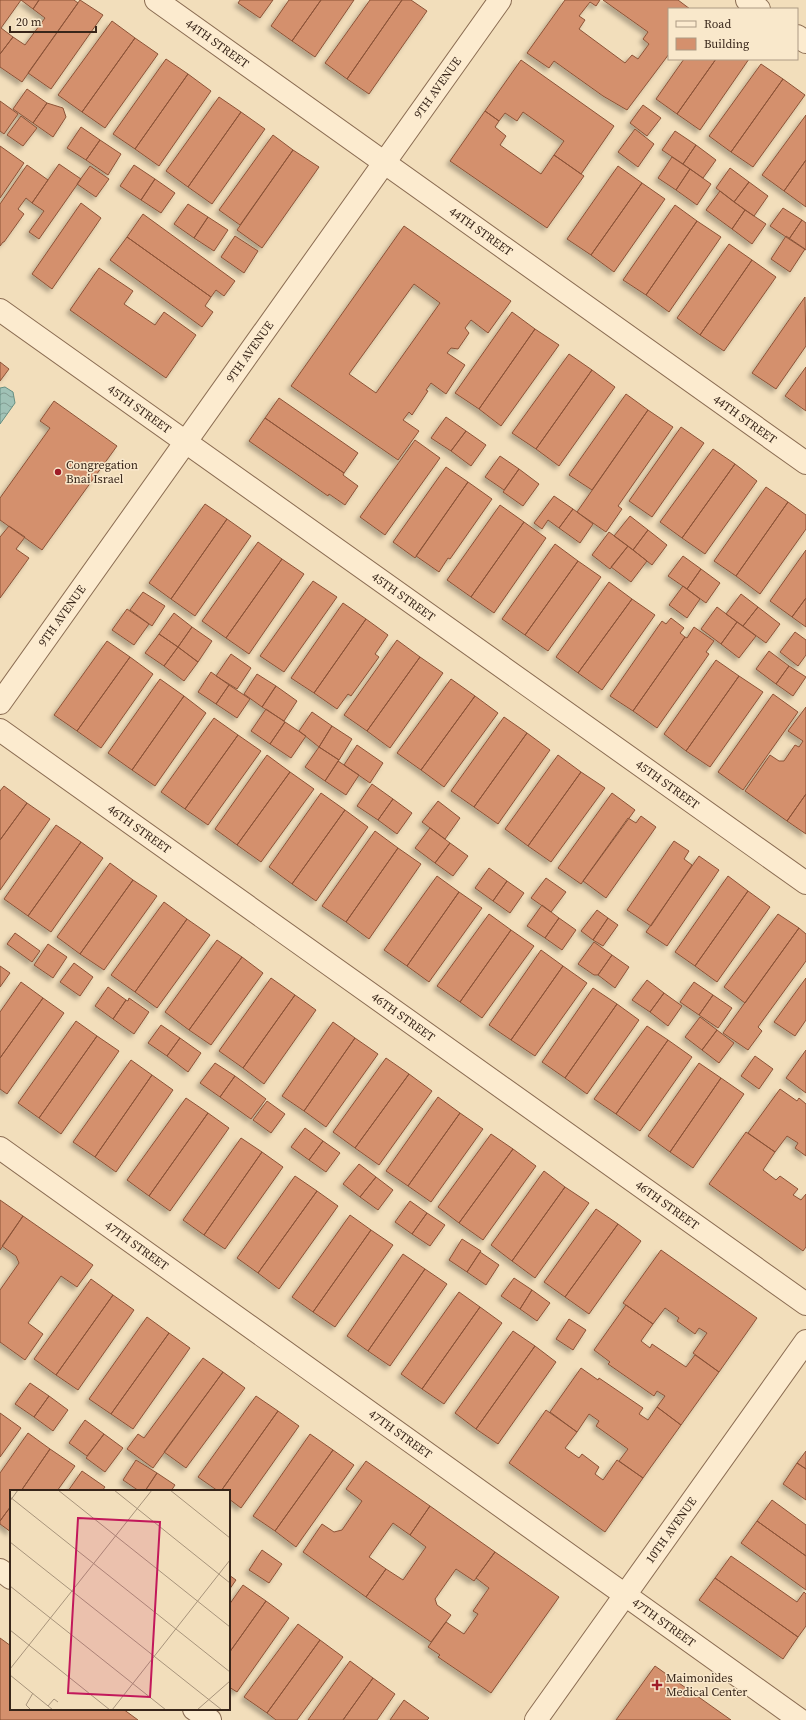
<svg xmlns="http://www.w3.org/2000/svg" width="806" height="1720" font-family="'Source Serif 4',serif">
<defs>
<pattern id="water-waves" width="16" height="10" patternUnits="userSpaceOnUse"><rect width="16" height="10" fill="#a0c2b6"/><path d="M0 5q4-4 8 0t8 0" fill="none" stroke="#839d93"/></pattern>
<filter id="shadow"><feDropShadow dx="-3.5" dy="3.5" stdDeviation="2" flood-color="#0004"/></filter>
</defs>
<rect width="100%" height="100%" fill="#f2debb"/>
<path fill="url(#water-waves)" stroke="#669083" d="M5,387L13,392L15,403L0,424V388Z"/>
<path fill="#d4906d" stroke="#8c5337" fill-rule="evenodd" filter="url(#shadow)" d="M0,0H39L33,9L21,0L1,28L13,37L0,54Z
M39,0H74L78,3L22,82L0,67V54L13,37L25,45L45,18L33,9Z
M80,0L103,15L51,89L28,73Z
M240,0H273L260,18L238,3Z
M289,0H321L292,41L271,26Z
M321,0H354L315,57L292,41Z
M370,0H402L347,79L325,63Z
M402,0H411L427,11L369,94L347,79Z
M565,0H600L596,6L590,2L579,16L585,20L579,29L625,63L632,55L638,59L649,44L643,39L648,32L603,0H678L690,9H669V54L627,110L603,96L554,61L549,68L527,53Z
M112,21L135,38L82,112L58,95Z
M135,38L158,54L105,128L82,112Z
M166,59L188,74L135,149L113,134Z
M684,59H716L677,114L656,99Z
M716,59H749L700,130L677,114Z
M521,60L614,126L581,174L554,155L564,141L523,112L517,121L505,113L499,121L485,111Z
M761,64L783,79L731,152L709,136Z
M188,74L211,91L159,166L135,149Z
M783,79L805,95L753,167L731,152Z
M27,89L47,103L33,123L13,109Z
M219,97L241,112L188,187L166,171Z
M0,101L18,114L4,134L0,131Z
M47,103L63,108L66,117L53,137L33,123Z
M643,105L661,118L647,136L630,123Z
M485,111L499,121L495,127L506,136L500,145L541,174L554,155L584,176L547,228L450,161Z
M241,112L265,129L212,204L188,187Z
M806,115V160L784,191L762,175Z
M21,116L37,128L23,146L7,135Z
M81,127L100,140L86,160L67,148Z
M635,129L654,144L638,167L618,152Z
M675,131L696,145L683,164L662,150Z
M273,135L293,150L240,225L219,210Z
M100,140L121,154L108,175L86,160Z
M696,145L716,160L703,178L683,164Z
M0,146L24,163L0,198Z
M293,150L319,167L262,248L237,230Z
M672,157L690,169L676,190L658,178Z
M806,160V207L784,191Z
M59,164L81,179L39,239L29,232L44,211L32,203Z
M27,165L48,180L32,203L26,198L18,209L24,214L4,242H3L0,246V204Z
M134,165L155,179L141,200L120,186Z
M90,166L109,179L96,197L77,184Z
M618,166L642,183L591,255L567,239Z
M730,168L749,182L734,202L716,188Z
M690,169L711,184L697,205L676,190Z
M155,179L175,193L161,213L141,200Z
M749,182L768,196L754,216L734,202Z
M642,183L665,199L614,272L591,255Z
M720,191L745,210L732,229L706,210Z
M81,203L101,218L52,289L32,274Z
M188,204L208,217L194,238L174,224Z
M675,205L697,221L646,295L623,280Z
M783,208L802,220L789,239L770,226Z
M745,210L766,224L752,244L732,229Z
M143,214L235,281L224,296L216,290L211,297L127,237Z
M208,217L228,230L214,251L194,238Z
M802,220L806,223V250L789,239Z
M697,221L721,237L669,312L646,295Z
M404,226L511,301L488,333L471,320L465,328L469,333L458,349L451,348L447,353L465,365L446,394L431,383L426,390L428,391L412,415L409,412L403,420L419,431L398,460L291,386ZM414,284L440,303L376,393L349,374Z
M235,236L258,251L244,273L221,257Z
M786,236L805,249L790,272L771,259Z
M127,237L211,297L205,306L213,312L202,327L110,260Z
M729,244L752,260L700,335L677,318Z
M752,260L776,277L724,351L700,335Z
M99,268L133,291L124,304L155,325L164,312L196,335L166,378L70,310Z
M805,297L806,346L776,389L752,373Z
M512,312L535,329L479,409L455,393Z
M535,329L559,345L501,426L479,409Z
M569,354L592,370L536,449L512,433Z
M0,362L9,369L0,381Z
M806,367V411L785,396Z
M592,370L615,387L559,466L536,449Z
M626,394L648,410L592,490L569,475Z
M279,398L358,453L344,473L265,418Z
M54,401L117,446L42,550L0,520V498L50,428L40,421Z
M648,410L673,427L618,506L622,509L606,532L577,512Z
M446,417L466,431L451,451L431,438Z
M265,418L344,473L343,475L358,486L345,505L329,494L328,496L249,441Z
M681,427L704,443L652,517L629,501Z
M466,431L486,445L471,466L451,451Z
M415,440L440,458L385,535L360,517Z
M713,449L735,464L682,538L660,522Z
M500,456L519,469L504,490L485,477Z
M735,464L757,481L705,554L682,538Z
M446,467L468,482L415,558L393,542Z
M519,469L539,484L523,506L503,492Z
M468,482L492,499L450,559L448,558L439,572L416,556Z
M766,487L788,502L736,576L714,561Z
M554,496L573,509L559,528L548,520L542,529L534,523Z
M788,502L806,515V529L760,594L736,576Z
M205,504L227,519L171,599L149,583Z
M500,505L524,522L471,597L447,580Z
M573,509L593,524L580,543L559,528Z
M630,516L648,530L633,550L614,536Z
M227,519L251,536L195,616L171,599Z
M524,522L546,538L494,613L471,597Z
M9,526L25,537L16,549L29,558L0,598V537Z
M648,530L667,545L652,565L633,550Z
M609,532L628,546L610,569L592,555Z
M258,542L282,559L226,638L202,621Z
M555,544L578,561L525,635L502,619Z
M628,546L647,561L631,582L611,567Z
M806,550V598L792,617L770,601Z
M683,556L701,569L687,589L668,576Z
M282,559L304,574L249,654L226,638Z
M578,561L601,577L548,651L525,635Z
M701,569L720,583L706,603L687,589Z
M313,581L337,597L284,672L260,656Z
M609,582L632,599L578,673L556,657Z
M683,586L700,599L687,618L669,605Z
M143,592L165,606L152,626L130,610Z
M741,594L758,607L743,626L726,614Z
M806,598V627L792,617Z
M632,599L655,615L602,690L578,673Z
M343,603L366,619L314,693L291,678Z
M717,607L737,622L721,644L701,629Z
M758,607L780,624L766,643L743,626Z
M127,609L149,624L134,645L112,630Z
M174,613L192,627L178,647L159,634Z
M671,618L684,628L680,633L685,637L633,711L610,696L662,621L666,624Z
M366,619L388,635L375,654L379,657L351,696L348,694L337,709L314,693Z
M737,622L756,636L739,658L721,644Z
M192,627L212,641L198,662L178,647Z
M694,627L714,641L706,652L709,654L657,728L633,711L685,637L687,638Z
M795,632L806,640V655L798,666L780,652Z
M159,634L178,647L164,666L145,653Z
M397,640L420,657L367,731L344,715Z
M107,641L130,657L77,731L54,715Z
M178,647L198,662L184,681L164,666Z
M769,651L789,666L776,684L756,669Z
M231,654L251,668L237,689L216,676Z
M130,657L153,674L101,748L77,731Z
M420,657L443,673L390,748L367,731Z
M716,660L739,676L686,751L664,734Z
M789,666L806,677L793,696L776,684Z
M211,672L229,685L216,704L198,692Z
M257,674L276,686L262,707L244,694Z
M739,676L763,692L710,767L686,751Z
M160,679L184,696L132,770L108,753Z
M451,679L475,696L421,770L397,753Z
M229,685L250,699L237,718L216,704Z
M276,686L297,701L284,721L262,707Z
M773,694L798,712L743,790L718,772Z
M184,696L206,713L155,786L132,770Z
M475,696L498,713L444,787L421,770Z
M806,707V794L787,821L745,791L770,755L779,761H784L795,745L799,747L803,741L788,731Z
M266,709L285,722L270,744L251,731Z
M312,712L332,726L319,747L299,731Z
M504,717L527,733L474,807L451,791Z
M214,718L238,735L185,809L161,792Z
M285,722L306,736L291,758L270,744Z
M332,726L352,739L339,760L319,747Z
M527,733L550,750L498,824L474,807Z
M238,735L261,751L208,825L185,809Z
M357,745L383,763L370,783L344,765Z
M319,747L339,760L325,781L305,767Z
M267,755L290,772L237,845L215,829Z
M558,755L581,772L528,846L505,829Z
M338,761L359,775L346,795L325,781Z
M290,772L314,789L261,862L237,845Z
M581,772L605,788L551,862L528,846Z
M372,784L393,799L378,820L357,806Z
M4,786L27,803L0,840V791Z
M321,793L345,810L292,884L269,867Z
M612,793L635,810L581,884L558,868Z
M806,794V834L787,821Z
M393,799L412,813L397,834L378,820Z
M438,801L460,818L445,839L422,822Z
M27,803L50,819L0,890V840Z
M345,810L368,827L316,901L292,884Z
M641,816L656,827L606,898L583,881L628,818L636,823Z
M56,825L81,842L28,916L4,899Z
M430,828L450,843L435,863L415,848Z
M375,831L398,848L346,922L322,906Z
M674,841L689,851L684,859L692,865L651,926L627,910Z
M81,842L103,858L51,932L28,916Z
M450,843L468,856L453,876L435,863Z
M398,848L421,864L369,939L346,922Z
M699,856L719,870L667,946L646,932Z
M110,863L133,880L80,954L57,937Z
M489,868L507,881L493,901L475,888Z
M437,876L459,892L407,966L384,950Z
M728,876L748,891L695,966L675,952Z
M546,878L566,892L551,912L531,898Z
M133,880L157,896L104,970L80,954Z
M507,881L524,893L510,913L493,901Z
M748,891L770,907L717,982L695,966Z
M459,892L482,908L429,982L407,966Z
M164,902L187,919L135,992L111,975Z
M542,905L559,918L545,938L527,926Z
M597,910L608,918L593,940L581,931Z
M489,914L511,930L460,1002L437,986Z
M778,914L799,928L745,1003L724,987Z
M559,918L576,930L562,950L545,938Z
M608,918L618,925L603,946L593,940Z
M187,919L210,935L157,1008L135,992Z
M799,928L806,934V961L758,1027L762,1031L748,1050L723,1033Z
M511,930L534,946L482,1018L460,1002Z
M15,933L40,951L32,962L7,944Z
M217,940L242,957L189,1030L165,1012Z
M594,942L612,955L598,975H594L578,964Z
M48,944L67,957L53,978L34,965Z
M541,950L563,966L511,1040L489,1025Z
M612,955L629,967L615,988L598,975Z
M242,957L263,973L211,1045L189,1030Z
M74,963L93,977L80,996L60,982Z
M0,966L10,973L0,987Z
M563,966L587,983L535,1056L511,1040Z
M271,978L295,995L243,1068L219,1051Z
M806,978V1020L795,1036L774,1022Z
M647,980L664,993L650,1012L632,1000Z
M21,982L43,998L0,1058V1012Z
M694,982L713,995L699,1015L680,1002Z
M108,987L126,1000L113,1019L95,1006Z
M593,988L617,1004L565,1078L542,1062Z
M664,993L682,1006L668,1026L650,1012Z
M295,995L316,1010L264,1084L243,1068Z
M713,995L732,1008L718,1028L699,1015Z
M43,998L64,1013L7,1094L0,1089V1058Z
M129,998L149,1012L134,1034L113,1019L126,1000L128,1001Z
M617,1004L639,1020L587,1094L565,1078Z
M700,1017L717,1030L702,1050L685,1037Z
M76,1021L97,1036L39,1118L18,1103Z
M333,1022L355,1038L304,1111L282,1096Z
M161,1025L180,1038L167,1056L148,1043Z
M647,1026L668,1040L616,1114L594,1099Z
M717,1030L734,1043L719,1063L702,1050Z
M97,1036L119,1051L61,1134L39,1118Z
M180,1038L201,1053L188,1072L167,1056Z
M355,1038L378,1054L326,1127L304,1111Z
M668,1040L692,1057L640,1131L616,1114Z
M806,1050V1093L786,1078Z
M755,1056L773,1069L759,1089L741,1076Z
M386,1058L409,1074L355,1148L333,1132Z
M131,1060L152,1075L95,1157L73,1142Z
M215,1063L235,1076L220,1097L200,1083Z
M699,1063L721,1078L670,1152L648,1136Z
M409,1074L432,1091L379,1165L355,1148Z
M152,1075L173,1090L116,1172L95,1157Z
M235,1076L266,1099L251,1119L220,1097Z
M721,1078L744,1094L693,1168L670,1152Z
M780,1089L797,1101L799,1098L806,1104V1156L795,1148L798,1143L787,1136L775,1152L748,1133Z
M438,1097L460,1113L408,1186L386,1171Z
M186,1098L208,1113L149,1196L127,1180Z
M267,1101L285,1114L271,1133L253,1120Z
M208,1113L229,1128L170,1211L149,1196Z
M460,1113L483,1129L431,1202L408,1186Z
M305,1128L323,1141L309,1160L291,1147Z
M746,1132L775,1152L763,1170L776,1180L780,1176L798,1189L793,1195L801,1200L806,1194V1247L803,1251L709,1184Z
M491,1134L513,1149L459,1223L438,1207Z
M241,1138L262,1152L204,1235L183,1220Z
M323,1141L340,1153L326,1172L309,1160Z
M513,1149L536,1166L483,1240L459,1223Z
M262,1152L283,1167L225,1249L204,1235Z
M359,1164L376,1177L360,1197L343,1184Z
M544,1171L565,1187L512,1261L491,1245Z
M295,1176L317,1191L258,1273L237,1258Z
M376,1177L393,1190L378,1210L360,1197Z
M565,1187L589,1203L535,1278L512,1261Z
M317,1191L338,1206L279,1289L258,1273Z
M0,1200L23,1216L0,1250Z
M410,1201L427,1213L412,1234L395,1222Z
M596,1209L618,1224L565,1297L544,1282Z
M427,1213L445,1225L430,1246L412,1234Z
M350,1215L371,1230L313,1312L292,1297Z
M23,1216L93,1265L77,1287L61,1276L28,1323L43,1334L25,1360L0,1342V1290L19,1263L16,1256L2,1246Z
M618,1224L641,1241L589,1314L565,1297Z
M371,1230L393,1245L335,1327L313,1312Z
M462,1239L481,1251L467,1272L449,1260Z
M661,1250L757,1318L719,1372L693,1353L707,1333L699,1328L695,1334L677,1321L679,1318L665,1308L653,1324L623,1303Z
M480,1252L499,1265L486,1285L467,1272Z
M403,1254L425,1269L368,1351L347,1336Z
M425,1269L447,1284L390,1366L368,1351Z
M514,1278L532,1290L520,1309L501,1296Z
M91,1279L113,1295L56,1375L34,1359Z
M532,1290L550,1303L537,1321L520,1309Z
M459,1292L480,1307L422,1389L401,1374Z
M113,1295L134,1310L78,1390L56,1375Z
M626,1305L653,1324L641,1341L650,1348L652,1344L686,1367L695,1355L719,1372L681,1425L657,1407L665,1396L657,1391L654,1396L608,1364L610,1362L594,1350Z
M480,1307L502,1323L444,1404L422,1389Z
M147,1317L169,1333L111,1414L89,1399Z
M569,1319L586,1330L573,1350L556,1339Z
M513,1331L535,1346L476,1429L455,1413Z
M169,1333L190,1348L133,1429L111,1414Z
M535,1346L556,1362L498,1444L476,1429Z
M203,1358L223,1372L153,1468L127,1449L138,1434L144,1438Z
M581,1368L598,1380L599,1378L643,1408L639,1414L648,1420L657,1407L681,1425L643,1478L619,1461L628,1449L596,1426L599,1421L589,1414L577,1432L550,1412Z
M223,1372L245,1388L186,1468L164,1452Z
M30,1383L49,1396L34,1417L15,1404Z
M49,1396L68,1410L53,1431L34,1417Z
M256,1396L278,1411L221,1491H218L198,1477Z
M546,1410L577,1432L565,1448L579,1458L582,1454L599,1467L595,1474L603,1480L617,1460L643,1478L605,1532L509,1463Z
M278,1411L299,1426L241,1508L229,1499V1491H221Z
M0,1413L21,1428L0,1457Z
M85,1420L104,1434L87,1456L69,1443Z
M28,1433L50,1449L21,1491H11V1506L0,1521V1473Z
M104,1434L123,1448L105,1472L86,1458Z
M310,1434L333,1450L275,1531L253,1516Z
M50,1449L75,1466L57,1491H21Z
M333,1450L354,1465L296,1547L275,1531Z
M806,1451V1469L797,1463Z
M136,1460L157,1473L145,1491H139L123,1480Z
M366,1461L430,1506L410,1535L393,1523L369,1557L386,1569L366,1597L303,1552L322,1524L334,1532L342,1530L362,1501L346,1489Z
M797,1463L806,1469V1500L783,1484Z
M82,1471L105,1487L102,1491H68Z
M157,1473L175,1485L171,1491H145Z
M772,1500L806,1525V1556L757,1521Z
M11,1506V1532L0,1524V1521Z
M430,1506L495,1552L474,1581L456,1569L435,1599L437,1605L451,1615L431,1642L366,1597L386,1569L403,1580L426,1547L410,1535Z
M757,1521L806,1556V1590L741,1543Z
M262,1550L282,1564L269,1583L249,1570Z
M495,1552L559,1597L491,1693L438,1657L440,1655L428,1647L446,1622L464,1634L478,1614L473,1611L489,1588L476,1578Z
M731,1556L797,1602L804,1592L806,1594V1626L798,1637L715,1578Z
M229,1575L236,1580L229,1590Z
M715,1578L798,1637L783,1659L699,1600Z
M243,1585L266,1601L229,1653V1605Z
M266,1601L289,1618L237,1692L229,1687V1653Z
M298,1624L320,1640L267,1713L244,1697Z
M0,1638L11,1646V1709H123L138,1720H0Z
M320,1640L343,1657L297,1720H276L267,1713Z
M350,1661L373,1678L343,1720H308Z
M655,1666L731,1720H616Z
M373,1678L395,1694L377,1720H343Z
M404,1700L429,1718L427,1720H390Z"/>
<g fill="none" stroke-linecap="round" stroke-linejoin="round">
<g stroke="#8b6d53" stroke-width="24">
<g id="minor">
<path id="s1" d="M156,0L806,463"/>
<path d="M747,0L759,9"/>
<path d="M797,36L806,42"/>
<path id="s2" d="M0,310L806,883"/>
<path id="s3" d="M0,703L500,0"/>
<path id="s4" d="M0,730L806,1304"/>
<path id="s5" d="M0,1148L800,1720"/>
<path d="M0,1570L11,1578"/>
<path d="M194,1709L210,1720"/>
<path id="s6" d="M536,1720L806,1341"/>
</g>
</g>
<use href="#minor" stroke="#fcebcf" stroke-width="22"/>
</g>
<g fill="#9f1d28" stroke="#f9e8cb" stroke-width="1.5">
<circle cx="58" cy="472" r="4"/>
<path d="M655 1679h4v4h4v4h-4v4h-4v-4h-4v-4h4z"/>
</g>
<g text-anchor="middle" stroke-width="3" stroke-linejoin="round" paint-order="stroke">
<g font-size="12" fill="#38261a" stroke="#f9e8cb">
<text dy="4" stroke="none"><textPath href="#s1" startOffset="75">44TH STREET</textPath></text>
<text dy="4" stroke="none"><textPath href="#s3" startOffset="755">9TH AVENUE</textPath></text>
<text dy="4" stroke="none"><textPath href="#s1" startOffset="399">44TH STREET</textPath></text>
<text dy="4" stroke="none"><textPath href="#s3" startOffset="431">9TH AVENUE</textPath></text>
<text dy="4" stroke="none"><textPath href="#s2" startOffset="171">45TH STREET</textPath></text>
<text dy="4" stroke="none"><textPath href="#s1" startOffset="723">44TH STREET</textPath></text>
<text dy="4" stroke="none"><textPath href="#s2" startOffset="495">45TH STREET</textPath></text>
<text dy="4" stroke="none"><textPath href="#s3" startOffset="107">9TH AVENUE</textPath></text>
<text dy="4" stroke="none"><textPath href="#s2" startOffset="819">45TH STREET</textPath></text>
<text dy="4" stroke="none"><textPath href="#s4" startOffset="171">46TH STREET</textPath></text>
<text dy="4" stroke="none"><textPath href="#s4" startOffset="495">46TH STREET</textPath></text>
<text dy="4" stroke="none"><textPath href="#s4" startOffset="819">46TH STREET</textPath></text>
<text dy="4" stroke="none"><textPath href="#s5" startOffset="168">47TH STREET</textPath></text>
<text dy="4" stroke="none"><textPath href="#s5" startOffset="492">47TH STREET</textPath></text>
<text dy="4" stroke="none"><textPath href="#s6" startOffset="233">10TH AVENUE</textPath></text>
<text dy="4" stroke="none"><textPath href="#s5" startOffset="816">47TH STREET</textPath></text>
</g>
<g font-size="12" fill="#38261a" stroke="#f9e8cb" text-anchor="start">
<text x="66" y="469">Congregation<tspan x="66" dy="14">Bnai Israel</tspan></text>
<text x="666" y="1682">Maimonides<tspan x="666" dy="14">Medical Center</tspan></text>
</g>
</g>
<g transform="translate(10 1490)">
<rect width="220" height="220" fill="#f2debb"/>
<path fill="none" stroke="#a8947b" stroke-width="1" d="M48,0L220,137M104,0L220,93M160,0L220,48M0,7L220,182M0,11L8,0M0,52L212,220M0,96L156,220M0,140L100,220M0,179L142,0M0,185L43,220M38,216L44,209L48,212M21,220L16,215L23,203M102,220L220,70M187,220L220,191"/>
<path fill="#c2185b" fill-opacity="0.15" stroke="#c2185b" stroke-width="2" d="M68,28L150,32L140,207L58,203Z"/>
<rect width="220" height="220" fill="none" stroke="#38261a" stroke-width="2"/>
</g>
<rect x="668" y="8" width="130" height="52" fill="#f9e8cb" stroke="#ac9a84"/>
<rect x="676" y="21" width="20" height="6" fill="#fcebcf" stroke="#ac9a84"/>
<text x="704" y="28" font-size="12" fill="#38261a">Road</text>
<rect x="676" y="38" width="20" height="12" fill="#d4906d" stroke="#ac9a84"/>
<text x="704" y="48" font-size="12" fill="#38261a">Building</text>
<path d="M10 26v6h86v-6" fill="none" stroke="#38261a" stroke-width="2"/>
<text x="16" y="26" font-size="12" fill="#38261a" stroke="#f9e8cb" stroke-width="3" paint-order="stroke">20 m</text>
</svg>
